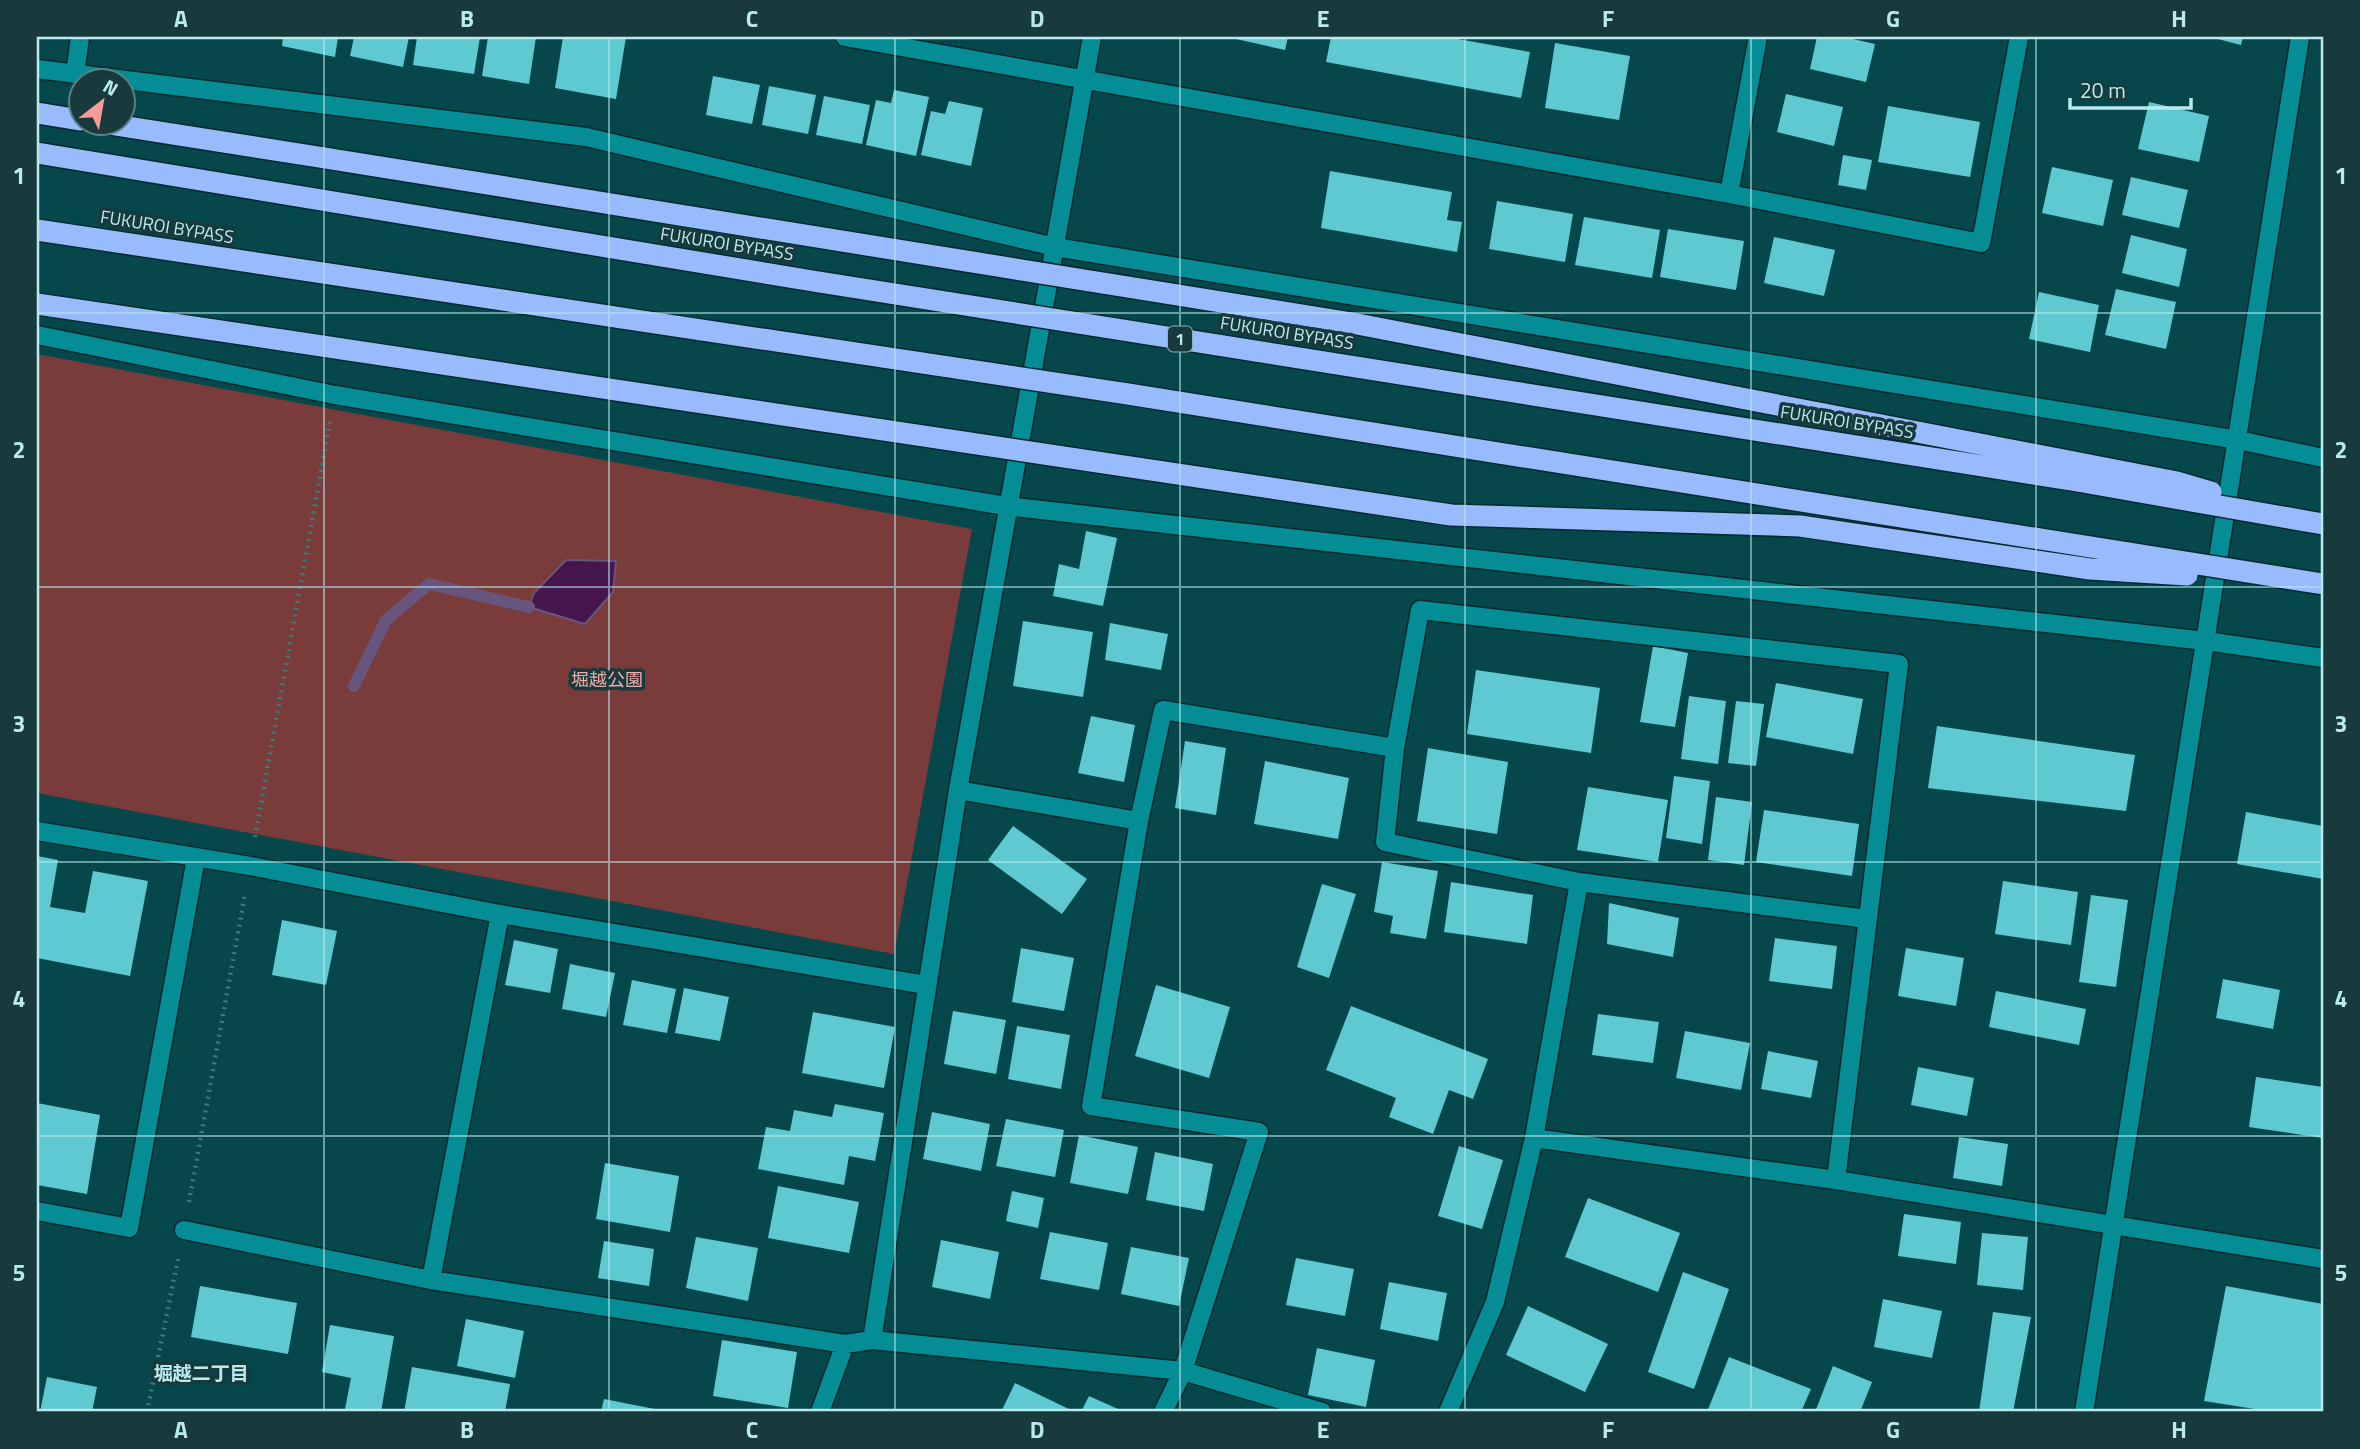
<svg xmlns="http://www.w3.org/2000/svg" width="2360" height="1449" font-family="'Titillium Web','Noto Sans JP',sans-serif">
<rect width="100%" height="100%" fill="#06474b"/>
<path fill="#7a3c3b" d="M37,354L972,529L894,954L37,793Z"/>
<path fill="#45154d" stroke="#68557d" stroke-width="2" d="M566,560L616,561L613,592L585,624L529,607L534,593Z"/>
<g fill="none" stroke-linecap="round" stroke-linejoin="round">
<path stroke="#68557d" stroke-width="12" d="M354,686L386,620L429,584L529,607"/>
</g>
<path fill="#5ec9d1" d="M283,37H338L335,57L282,46Z
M354,37H409L403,67L350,56Z
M417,37H480L474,74L413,65Z
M488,37H536L529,84L482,76Z
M563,37H626L616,99L555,88Z
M1227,37H1288L1285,50Z
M1331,37H1447L1530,52L1521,98L1326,62Z
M1817,37H1844L1875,44L1866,82L1810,69Z
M2210,37H2243L2241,45Z
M1555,43L1630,56L1619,120L1545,108Z
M713,76L760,85L752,124L706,115Z
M769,86L816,95L808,134L762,125Z
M894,90L929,97L916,156L866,145L876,100L891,103Z
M1786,94L1843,107L1834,146L1777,132Z
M824,96L870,105L862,144L816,135Z
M949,101L983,108L971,166L921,155L931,111L945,114Z
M2149,102L2209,116L2199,162L2138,149Z
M1888,106L1980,122L1970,177L1878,162Z
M1843,155L1872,160L1866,190L1838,185Z
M2052,167L2113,180L2103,226L2042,213Z
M1330,171L1452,192L1447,220L1462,222L1457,252L1321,228Z
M2131,177L2188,190L2179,228L2122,215Z
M1497,201L1573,214L1565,262L1489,249Z
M1584,217L1660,230L1652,278L1575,265Z
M1668,229L1744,241L1736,290L1660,277Z
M2131,235L2187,249L2179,287L2122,273Z
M1774,237L1835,250L1824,296L1764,283Z
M2116,289L2176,302L2166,349L2105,335Z
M2039,292L2099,305L2090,352L2029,339Z
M1086,531L1117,538L1103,606L1053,596L1059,564L1079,569Z
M1023,621L1093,632L1083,697L1013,686Z
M1110,623L1168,634L1161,670L1105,660Z
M1653,646L1688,653L1675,727L1640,722Z
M1476,670L1600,688L1591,753L1467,734Z
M1776,683L1863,699L1853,754L1766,737Z
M1689,696L1726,701L1718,764L1681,759Z
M1736,701L1764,704L1756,766L1728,763Z
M1091,716L1135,725L1124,782L1078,773Z
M1937,726L2135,755L2126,811L1928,788Z
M1185,741L1226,748L1216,815L1175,808Z
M1428,748L1508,762L1497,834L1417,821Z
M1265,761L1349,778L1338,839L1254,824Z
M1674,776L1710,781L1702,844L1666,838Z
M1588,787L1668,800L1658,862L1577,850Z
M1716,797L1752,802L1744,865L1708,860Z
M1764,810L1859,824L1852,876L1756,862Z
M2246,812L2323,826V879L2237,864Z
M1013,826L1087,879L1062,914L988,860Z
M37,856L58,860L50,907L85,913L93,871L148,881L130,976L37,958Z
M1382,862L1438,871L1426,939L1390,933L1393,916L1374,912Z
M2003,881L2078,892L2071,945L1995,934Z
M1451,882L1533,895L1527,944L1444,932Z
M1322,884L1356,894L1329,978L1297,967Z
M2091,895L2128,900L2116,987L2079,982Z
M1609,903L1679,918L1673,957L1607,944Z
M282,920L337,931L326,985L272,975Z
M1775,938L1837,946L1832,989L1769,981Z
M514,940L558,949L550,993L505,985Z
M1021,948L1074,958L1064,1011L1012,1002Z
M1906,948L1964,958L1956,1006L1898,996Z
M570,964L615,973L606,1017L562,1009Z
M2223,979L2280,990L2273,1029L2216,1018Z
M632,980L676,989L667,1033L623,1025Z
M1156,985L1230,1007L1209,1078L1135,1056Z
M684,988L729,997L720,1041L675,1033Z
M1996,991L2086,1009L2079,1045L1989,1027Z
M1351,1006L1488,1059L1473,1099L1449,1090L1433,1134L1389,1117L1396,1098L1326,1070Z
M953,1011L1006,1020L996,1074L944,1064Z
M813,1012L895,1027L884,1088L802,1073Z
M1598,1014L1659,1022L1653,1063L1592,1055Z
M1017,1026L1070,1035L1061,1089L1008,1079Z
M1685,1031L1750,1043L1741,1090L1676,1078Z
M1768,1051L1818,1061L1811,1098L1761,1089Z
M1918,1067L1974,1078L1967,1116L1911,1105Z
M2256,1077L2323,1087V1138L2249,1127Z
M37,1103L100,1115L87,1194L37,1185Z
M835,1104L884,1113L875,1161L849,1156L844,1185L758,1169L766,1127L790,1131L794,1110L832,1117Z
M932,1112L990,1124L981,1171L923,1159Z
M1006,1119L1064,1130L1055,1177L996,1166Z
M1079,1135L1138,1147L1128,1194L1070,1183Z
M1959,1137L2008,1144L2002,1186L1953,1178Z
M1459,1146L1503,1160L1482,1229L1438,1216Z
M1155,1152L1213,1164L1204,1211L1146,1200Z
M605,1163L679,1176L670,1232L596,1219Z
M778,1186L859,1202L849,1253L768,1238Z
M1012,1191L1044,1198L1038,1228L1006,1221Z
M1588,1198L1680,1233L1658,1292L1565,1257Z
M1904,1214L1961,1222L1956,1264L1898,1256Z
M1050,1232L1108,1243L1099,1290L1040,1279Z
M1982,1233L2028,1237L2023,1290L1977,1285Z
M696,1237L758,1248L748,1301L686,1288Z
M941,1240L999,1252L990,1299L932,1287Z
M604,1241L654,1249L649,1286L598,1278Z
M1131,1247L1189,1258L1179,1306L1121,1294Z
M1296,1258L1354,1269L1345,1316L1286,1305Z
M1683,1272L1729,1289L1694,1389L1648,1372Z
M1389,1282L1447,1293L1438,1341L1380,1329Z
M200,1286L297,1303L288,1354L191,1337Z
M2226,1286L2323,1304V1412H2274L2204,1401Z
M1883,1299L1942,1311L1932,1358L1874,1347Z
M1528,1306L1608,1344L1585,1392L1506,1355Z
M1993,1312L2031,1317L2013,1412H1979Z
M466,1319L524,1331L515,1378L457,1366Z
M330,1325L394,1336L381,1412L345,1409L351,1378L322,1372Z
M722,1340L797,1352L788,1408L713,1396Z
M1317,1348L1375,1360L1366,1407L1308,1395Z
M1729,1357L1811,1389L1801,1412H1707Z
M1833,1366L1872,1382L1860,1412H1815Z
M412,1367L510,1384L505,1412H404Z
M47,1377L97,1387L92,1412H40Z
M1015,1383L1075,1412H1001Z
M1089,1396L1118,1409L1117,1412H1081Z
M604,1399L665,1411V1412H601Z"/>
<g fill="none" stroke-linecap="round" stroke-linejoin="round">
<g stroke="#062a2d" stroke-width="21">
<path id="minor" d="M845,37L1729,194L1758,37
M37,69L586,137L1055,247L2238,440L2323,458
M75,74L80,37
M1729,194L1981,243L2019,37
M37,335L335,395L1006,506L2206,641L2323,658
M958,790L1139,821
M37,831L250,866L500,914L926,985
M1534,1138L1836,1180L2323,1259
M1836,1180L1899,664L1420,610L1395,748L1385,842L1579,882L1867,919
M37,1211L129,1228L196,858
M184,1230L431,1280L845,1344L872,1340L1183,1371L1322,1412
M431,1280L500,914
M872,1340L958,790L1092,37
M820,1412L845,1344
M1163,1412L1183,1371L1259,1132L1091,1106L1139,821L1163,710L1395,748
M1448,1412L1495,1302L1534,1138L1579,882
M2084,1412L2300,37"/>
</g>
<g stroke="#062a2d" stroke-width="24">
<path id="highway" d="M37,113L80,120
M96,122L325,158
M37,304L282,340"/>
</g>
<path stroke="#3e7a7e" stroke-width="4.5" stroke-dasharray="2 5" stroke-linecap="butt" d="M255,837L330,422
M189,1202L245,894
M147,1412L178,1259"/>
<use href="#minor" stroke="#058d95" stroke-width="18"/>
<use href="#highway" stroke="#97bbfd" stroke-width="21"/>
<g stroke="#062a2d" stroke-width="24" stroke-linecap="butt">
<path id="highway-bridge" d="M37,153L819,282L2077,481L2323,524
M325,158L1352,323L2177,482L2211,492
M37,230L1128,394L2323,584
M282,340L1451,515L1800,526L2090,569L2187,575"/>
</g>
<use href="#highway-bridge" stroke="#97bbfd" stroke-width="21"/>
</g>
<path fill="none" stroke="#baeaee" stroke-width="2" stroke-opacity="0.55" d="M324,37V1412M609,37V1412M895,37V1412M1180,37V1412M1465,37V1412M1751,37V1412M2036,37V1412M37,313H2323M37,587H2323M37,862H2323M37,1136H2323"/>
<g text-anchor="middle" stroke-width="7" stroke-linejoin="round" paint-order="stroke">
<rect fill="#183a3c" stroke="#89b5b9" stroke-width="2" x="1168" y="326.5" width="24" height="25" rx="5"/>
<g font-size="16" font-weight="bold" fill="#baeaee">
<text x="1180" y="345">1</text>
</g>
<g font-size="18" fill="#baeaee" stroke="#183a3c">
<text transform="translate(167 227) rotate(9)" y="6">FUKUROI BYPASS</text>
<text transform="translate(727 244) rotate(9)" y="6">FUKUROI BYPASS</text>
<text transform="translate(1287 333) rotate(9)" y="6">FUKUROI BYPASS</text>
<text transform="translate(1847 422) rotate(9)" y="6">FUKUROI BYPASS</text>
</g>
<g font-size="18" fill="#f1aba8" stroke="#183a3c">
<text x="607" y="686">堀越公園</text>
</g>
<g font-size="19" font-weight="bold" fill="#baeaee" stroke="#183a3c">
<text x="201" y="1380">堀越二丁目</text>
</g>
</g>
<rect width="2360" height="1449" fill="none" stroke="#183a3c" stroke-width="77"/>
<g transform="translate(102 102) rotate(31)"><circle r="33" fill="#183a3c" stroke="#598083" stroke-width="2"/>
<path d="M0-5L12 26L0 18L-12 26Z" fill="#f59b98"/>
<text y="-10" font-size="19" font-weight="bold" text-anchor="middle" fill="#baeaee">N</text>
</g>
<path d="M2070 98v10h121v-10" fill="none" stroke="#baeaee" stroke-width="3.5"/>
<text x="2080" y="98" font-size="21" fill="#baeaee" stroke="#183a3c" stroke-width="5" paint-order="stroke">20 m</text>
<rect x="38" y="38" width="2284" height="1372" fill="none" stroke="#baeaee" stroke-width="2.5"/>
<g font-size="23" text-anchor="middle" font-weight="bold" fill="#baeaee">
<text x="181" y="27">A</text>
<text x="467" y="27">B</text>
<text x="752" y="27">C</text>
<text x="1037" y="27">D</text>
<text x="1323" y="27">E</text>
<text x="1608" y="27">F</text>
<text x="1893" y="27">G</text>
<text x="2179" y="27">H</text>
<text x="19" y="184">1</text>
<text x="2341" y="184">1</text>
<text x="19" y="458">2</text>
<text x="2341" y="458">2</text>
<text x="19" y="732">3</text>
<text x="2341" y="732">3</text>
<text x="19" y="1007">4</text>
<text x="2341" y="1007">4</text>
<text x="19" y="1281">5</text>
<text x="2341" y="1281">5</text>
<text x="181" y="1438">A</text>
<text x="467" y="1438">B</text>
<text x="752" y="1438">C</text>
<text x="1037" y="1438">D</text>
<text x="1323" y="1438">E</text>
<text x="1608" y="1438">F</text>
<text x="1893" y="1438">G</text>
<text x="2179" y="1438">H</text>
</g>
</svg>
